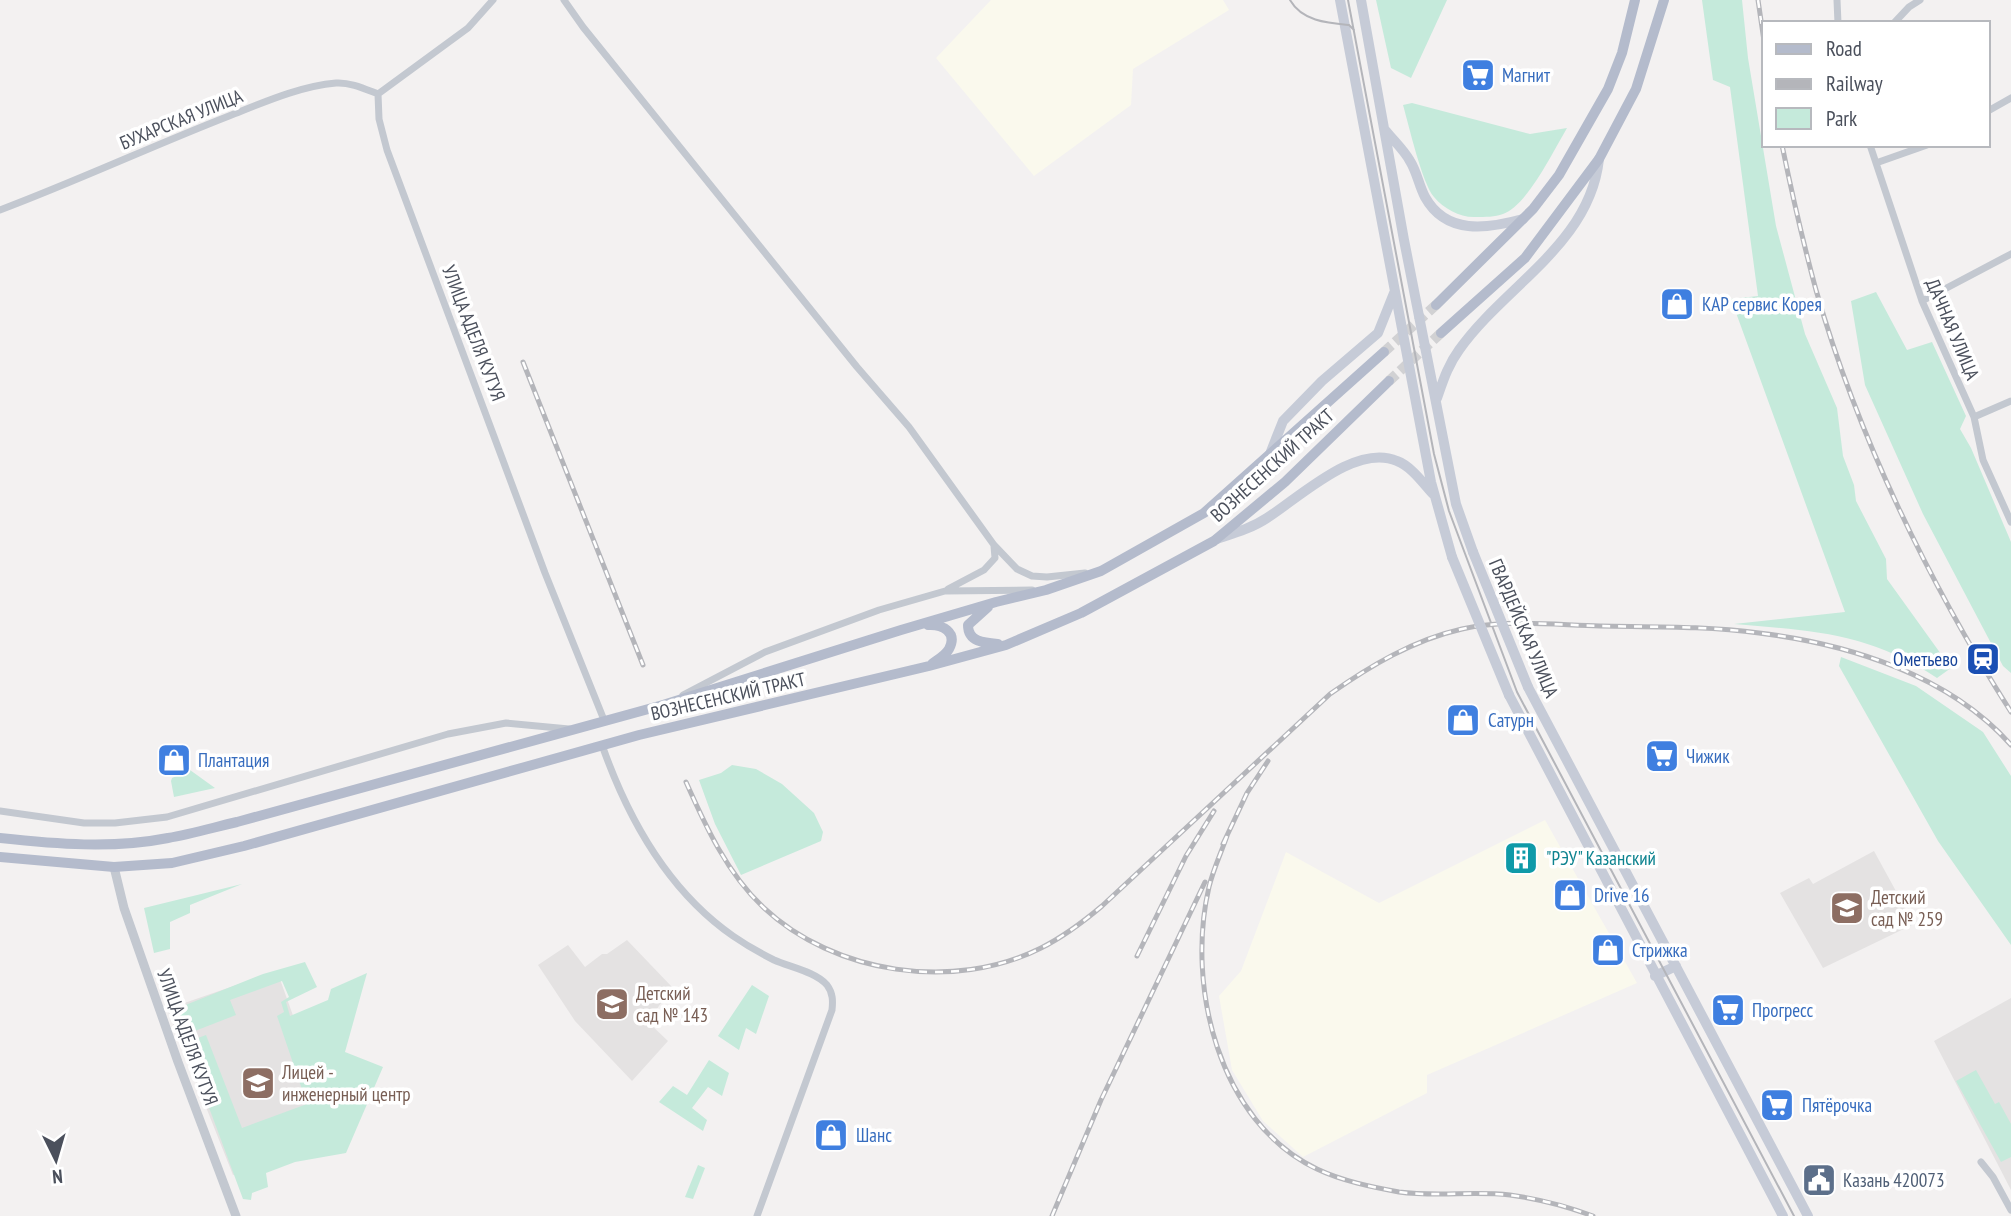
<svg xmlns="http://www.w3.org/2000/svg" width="2011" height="1216" font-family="'PT Sans Narrow',sans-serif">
<rect width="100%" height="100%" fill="#f3f1f1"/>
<path fill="#faf9ed" d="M991,0H1223L1229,10L1133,69L1131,105L1034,176L936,58Z
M1545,820L1637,983L1427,1075V1093L1303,1157L1263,1121L1232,1070L1219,996L1241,971L1286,852L1379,903Z"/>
<path fill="#e4e2e2" d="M1874,851L1914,924L1823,968L1780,893L1809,878L1813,884Z
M627,940L672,987L648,1022L668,1041L632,1081L575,1021L538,965L568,945L585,967L602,954H607Z
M277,971L332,1124L294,1154L233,1175L167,1009Z
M2011,998V1190L1934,1041Z"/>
<path fill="#c5eadb" d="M1376,0H1447L1411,78L1391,68Z
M1702,0H1742L1748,58L1776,226L1805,334L1837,408L1843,456L1854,485L1856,501L1886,559L1887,579L1951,668L1937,678C1867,632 1814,631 1734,624L1845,612L1731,299L1758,296L1730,87L1713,80Z
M1412,103L1530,134L1567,128C1554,150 1527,206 1503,214C1495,217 1485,217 1476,217C1461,218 1444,209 1434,197C1422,183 1409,126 1403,105Z
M1876,292L1907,350L1932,342L1966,416L1960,429L1971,448L2011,542V673L2003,666L1923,514L1865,385L1851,301Z
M1841,657L1916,686L1983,732L2011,776V945L1938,841L1839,666Z
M732,765L756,769L782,784L814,813L823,832L821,841L741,875L715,824L699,780L721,773Z
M190,770L215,788L174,797L171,781L172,778Z
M242,884L190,905V913L170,922V949L154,953L144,908Z
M305,962L317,987L286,1002L290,1016L328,1000L331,989L367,973L345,1052L383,1067L346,1153L295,1162L266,1173L268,1187L252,1193L251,1200L243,1199L185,1043L206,1035L242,1128L307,1104L277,1016L284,1012L281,1002L289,997L282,981L230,1000L236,1015L182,1036L173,1010L263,974Z
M752,985L769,996L756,1034L746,1028L739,1050L718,1036Z
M709,1060L729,1073L722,1096L708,1087L692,1108L707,1120L703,1131L659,1102L673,1086L687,1095Z
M1976,1070L1995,1104L1999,1102L2011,1124V1157L2001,1162L1956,1081Z
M698,1165L705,1168L693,1199L685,1197Z"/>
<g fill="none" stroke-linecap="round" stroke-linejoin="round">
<path stroke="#d1d1d3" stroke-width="10" stroke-dasharray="10 5" stroke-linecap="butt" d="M1384,352L1436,305
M1389,381L1441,333"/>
<path stroke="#c3c8d0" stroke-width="7" d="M564,0L583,27L857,367L909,427L994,545L1017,569L1032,576L1047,577L1085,573
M1837,0L1838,23
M1894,23L1909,7L1920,0
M378,94L379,119L387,150L545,573L604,720
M378,94L468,28L493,0
M1988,111L2011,98
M1870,145L1922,301L1974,417L1983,460L2011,522
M1876,163L1927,145
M0,210C77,181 152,146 229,116C262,103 300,86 336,83C350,82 365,89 378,94
M1922,301L2011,254
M1974,417L2011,401
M948,589L984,570L995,558L994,546
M683,695L765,652L879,610L945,591L1032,590
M602,745C628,819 667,890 733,936C746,945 760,953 774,960C790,967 816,972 827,985C833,993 833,1001 832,1010L757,1216
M0,811L84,823H115L167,817L448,734L506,723L569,729
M1981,1162L1993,1177L2011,1210"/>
<path stroke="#c3c8d0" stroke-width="9" d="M114,867L124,908L178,1062L236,1216"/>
<path stroke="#c6cbd7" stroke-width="10" d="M1340,0L1431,482L1452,557
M1361,0L1404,240L1456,504L1473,552
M1386,131C1394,141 1404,150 1410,161C1417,172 1419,186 1425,197C1446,235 1487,229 1523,219
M1437,398C1443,381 1448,365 1459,350C1504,286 1590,244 1599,159
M1270,454L1283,421L1322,381L1378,333L1394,293
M1217,539C1235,533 1252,528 1267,518C1300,497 1356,443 1397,461C1411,466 1423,483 1433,494
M1528,687L1808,1216
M1509,695L1783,1216
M1655,976L1676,966"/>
<path stroke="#b4bbcc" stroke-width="10" d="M1436,305L1533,209L1559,175L1608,89L1622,53L1635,0
M1441,333L1525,258L1599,159L1636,89L1664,0
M988,607L968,625C968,642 984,643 998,644
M928,625C942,624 958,632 949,649C946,655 937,660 932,664
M0,838C55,844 113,849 168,838C192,834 215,827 237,822L663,705L901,630L996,602L1046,590L1101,571L1204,513L1384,352
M0,857L114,867L172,863L244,846L639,735L929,666L1006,645L1081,613L1214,541L1285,482L1389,381"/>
<path stroke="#b4b5ba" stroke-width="2" d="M1290,0C1302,21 1327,23 1349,25L1354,30
M1348,0L1434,454L1449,511L1517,692L1794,1216"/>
<g stroke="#b4b5ba" stroke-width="5">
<path id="rail" d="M1758,0L1764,41
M1782,145C1792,194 1803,242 1816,290C1858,437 1929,583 2011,712
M523,362L643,665
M686,782C706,827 727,873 763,907C834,974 954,992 1041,948C1063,937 1083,922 1102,906L1330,694C1370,666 1413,640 1462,629C1507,619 1555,625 1600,626C1652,627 1707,626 1759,633C1849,644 1949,675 2011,745
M1227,836C1221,853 1213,870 1209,887C1186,985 1218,1122 1317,1169C1342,1181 1372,1187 1399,1192C1436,1197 1473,1191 1510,1195C1539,1199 1566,1206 1593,1216
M1223,844L1247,793L1268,761
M1137,956L1186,856L1214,811
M1052,1216L1101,1100L1205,882"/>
</g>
<use href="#rail" stroke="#fff" stroke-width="2.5" stroke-dasharray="8" stroke-linecap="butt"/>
<path stroke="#c6cbd7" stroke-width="10" d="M1473,552L1528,687
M1452,557L1509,695"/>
</g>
<defs>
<g id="supermarket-square" transform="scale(1.75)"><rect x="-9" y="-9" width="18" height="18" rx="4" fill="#3f7fe0" stroke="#fff"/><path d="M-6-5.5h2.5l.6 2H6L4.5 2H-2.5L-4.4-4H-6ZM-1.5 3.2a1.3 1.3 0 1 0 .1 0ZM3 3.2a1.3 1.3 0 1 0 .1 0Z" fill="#fff"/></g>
<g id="shop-square" transform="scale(1.75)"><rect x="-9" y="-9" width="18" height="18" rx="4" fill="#3f7fe0" stroke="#fff"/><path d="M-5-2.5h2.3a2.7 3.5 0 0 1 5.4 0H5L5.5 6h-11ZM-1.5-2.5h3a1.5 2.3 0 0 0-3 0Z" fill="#fff"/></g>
<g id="station-square" transform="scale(1.75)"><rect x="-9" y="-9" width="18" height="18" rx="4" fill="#1a4fb4" stroke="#fff"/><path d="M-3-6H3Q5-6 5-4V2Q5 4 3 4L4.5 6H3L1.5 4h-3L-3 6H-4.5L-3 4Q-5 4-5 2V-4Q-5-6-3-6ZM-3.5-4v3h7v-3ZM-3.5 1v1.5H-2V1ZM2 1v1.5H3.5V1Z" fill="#fff"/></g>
<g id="building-square" transform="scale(1.75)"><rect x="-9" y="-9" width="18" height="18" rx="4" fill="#0f9aa8" stroke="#fff"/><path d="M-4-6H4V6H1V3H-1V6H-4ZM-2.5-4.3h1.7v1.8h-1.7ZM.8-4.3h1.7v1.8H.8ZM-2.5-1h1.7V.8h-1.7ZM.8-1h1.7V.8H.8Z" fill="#fff"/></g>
<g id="school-square" transform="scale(1.75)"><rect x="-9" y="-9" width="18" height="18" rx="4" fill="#8d6e63" stroke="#fff"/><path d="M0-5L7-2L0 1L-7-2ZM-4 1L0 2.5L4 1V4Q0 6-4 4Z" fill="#fff"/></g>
<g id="civic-square" transform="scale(1.75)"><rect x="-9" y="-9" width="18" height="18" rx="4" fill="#5c6f8a" stroke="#fff"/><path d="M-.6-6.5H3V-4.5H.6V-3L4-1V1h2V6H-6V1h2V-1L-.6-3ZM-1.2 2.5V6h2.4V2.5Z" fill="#fff"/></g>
</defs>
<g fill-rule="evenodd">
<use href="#supermarket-square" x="1478" y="75"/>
<use href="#shop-square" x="1677" y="304"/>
<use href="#station-square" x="1983" y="659"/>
<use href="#shop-square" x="1463" y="720"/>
<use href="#supermarket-square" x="1662" y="756"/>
<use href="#shop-square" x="174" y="760"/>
<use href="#building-square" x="1521" y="858"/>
<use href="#shop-square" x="1570" y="895"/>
<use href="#school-square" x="1847" y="908"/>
<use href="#shop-square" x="1608" y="950"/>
<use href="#school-square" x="612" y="1004"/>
<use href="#supermarket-square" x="1728" y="1010"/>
<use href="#school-square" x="258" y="1083"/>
<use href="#supermarket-square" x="1777" y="1105"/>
<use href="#shop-square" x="831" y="1135"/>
<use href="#civic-square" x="1819" y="1180"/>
</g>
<g text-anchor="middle" stroke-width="7" stroke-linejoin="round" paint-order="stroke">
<g font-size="19" fill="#366cbe" stroke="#fff" text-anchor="start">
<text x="1502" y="82">Магнит</text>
<text x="1702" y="311">КАР сервис Корея</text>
<text x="1488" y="727">Сатурн</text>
<text x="1686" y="763">Чижик</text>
<text x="198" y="767">Плантация</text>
<text x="1594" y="902">Drive 16</text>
<text x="1632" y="957">Стрижка</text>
<text x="1752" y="1017">Прогресс</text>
<text x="1802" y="1112">Пятёрочка</text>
<text x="856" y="1142">Шанс</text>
</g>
<g font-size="19" fill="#4b505c" stroke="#fff">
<text transform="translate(181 119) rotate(-22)" y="7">БУХАРСКАЯ УЛИЦА</text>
<text transform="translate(1953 329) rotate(67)" y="7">ДАЧНАЯ УЛИЦА</text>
<text transform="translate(474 333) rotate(69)" y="7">УЛИЦА АДЕЛЯ КУТУЯ</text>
<text transform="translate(1272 465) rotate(-42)" y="7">ВОЗНЕСЕНСКИЙ ТРАКТ</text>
<text transform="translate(1524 628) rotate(67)" y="7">ГВАРДЕЙСКАЯ УЛИЦА</text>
<text transform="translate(728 696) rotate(-13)" y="7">ВОЗНЕСЕНСКИЙ ТРАКТ</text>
<text transform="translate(188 1037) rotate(70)" y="7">УЛИЦА АДЕЛЯ КУТУЯ</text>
</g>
<g font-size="19" fill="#164399" stroke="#fff" text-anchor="end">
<text x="1958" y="666">Ометьево</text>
</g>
<g font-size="19" fill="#0d838f" stroke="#fff" text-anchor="start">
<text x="1546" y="865">"РЭУ" Казанский</text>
</g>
<g font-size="19" fill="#785e54" stroke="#fff" text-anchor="start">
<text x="1871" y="904">Детский<tspan x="1871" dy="22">сад № 259</tspan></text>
<text x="636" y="1000">Детский<tspan x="636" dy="22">сад № 143</tspan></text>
<text x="282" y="1079">Лицей -<tspan x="282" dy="22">инженерный центр</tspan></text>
</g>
<g font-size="19" fill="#4e5e75" stroke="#fff" text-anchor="start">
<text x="1843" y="1187">Казань 420073</text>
</g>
</g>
<rect x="1762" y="21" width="228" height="126" fill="#ffffff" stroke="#b7b9be" stroke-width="2"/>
<rect x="1776" y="44" width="35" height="10" fill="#b4bbcc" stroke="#b7b9be" stroke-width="2"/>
<text x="1826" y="56" font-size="21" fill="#4b505c">Road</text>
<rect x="1776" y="79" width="35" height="10" fill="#b4b5ba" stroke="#b7b9be" stroke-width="2"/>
<text x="1826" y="91" font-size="21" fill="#4b505c">Railway</text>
<rect x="1776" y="108" width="35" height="21" fill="#c5eadb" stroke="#b7b9be" stroke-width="2"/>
<text x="1826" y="126" font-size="21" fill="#4b505c">Park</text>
<g transform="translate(56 1160) rotate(175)" stroke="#ffffff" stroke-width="5" paint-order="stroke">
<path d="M0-5L12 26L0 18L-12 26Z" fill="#4b505c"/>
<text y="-10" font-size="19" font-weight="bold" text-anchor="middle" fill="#4b505c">N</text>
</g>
</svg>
